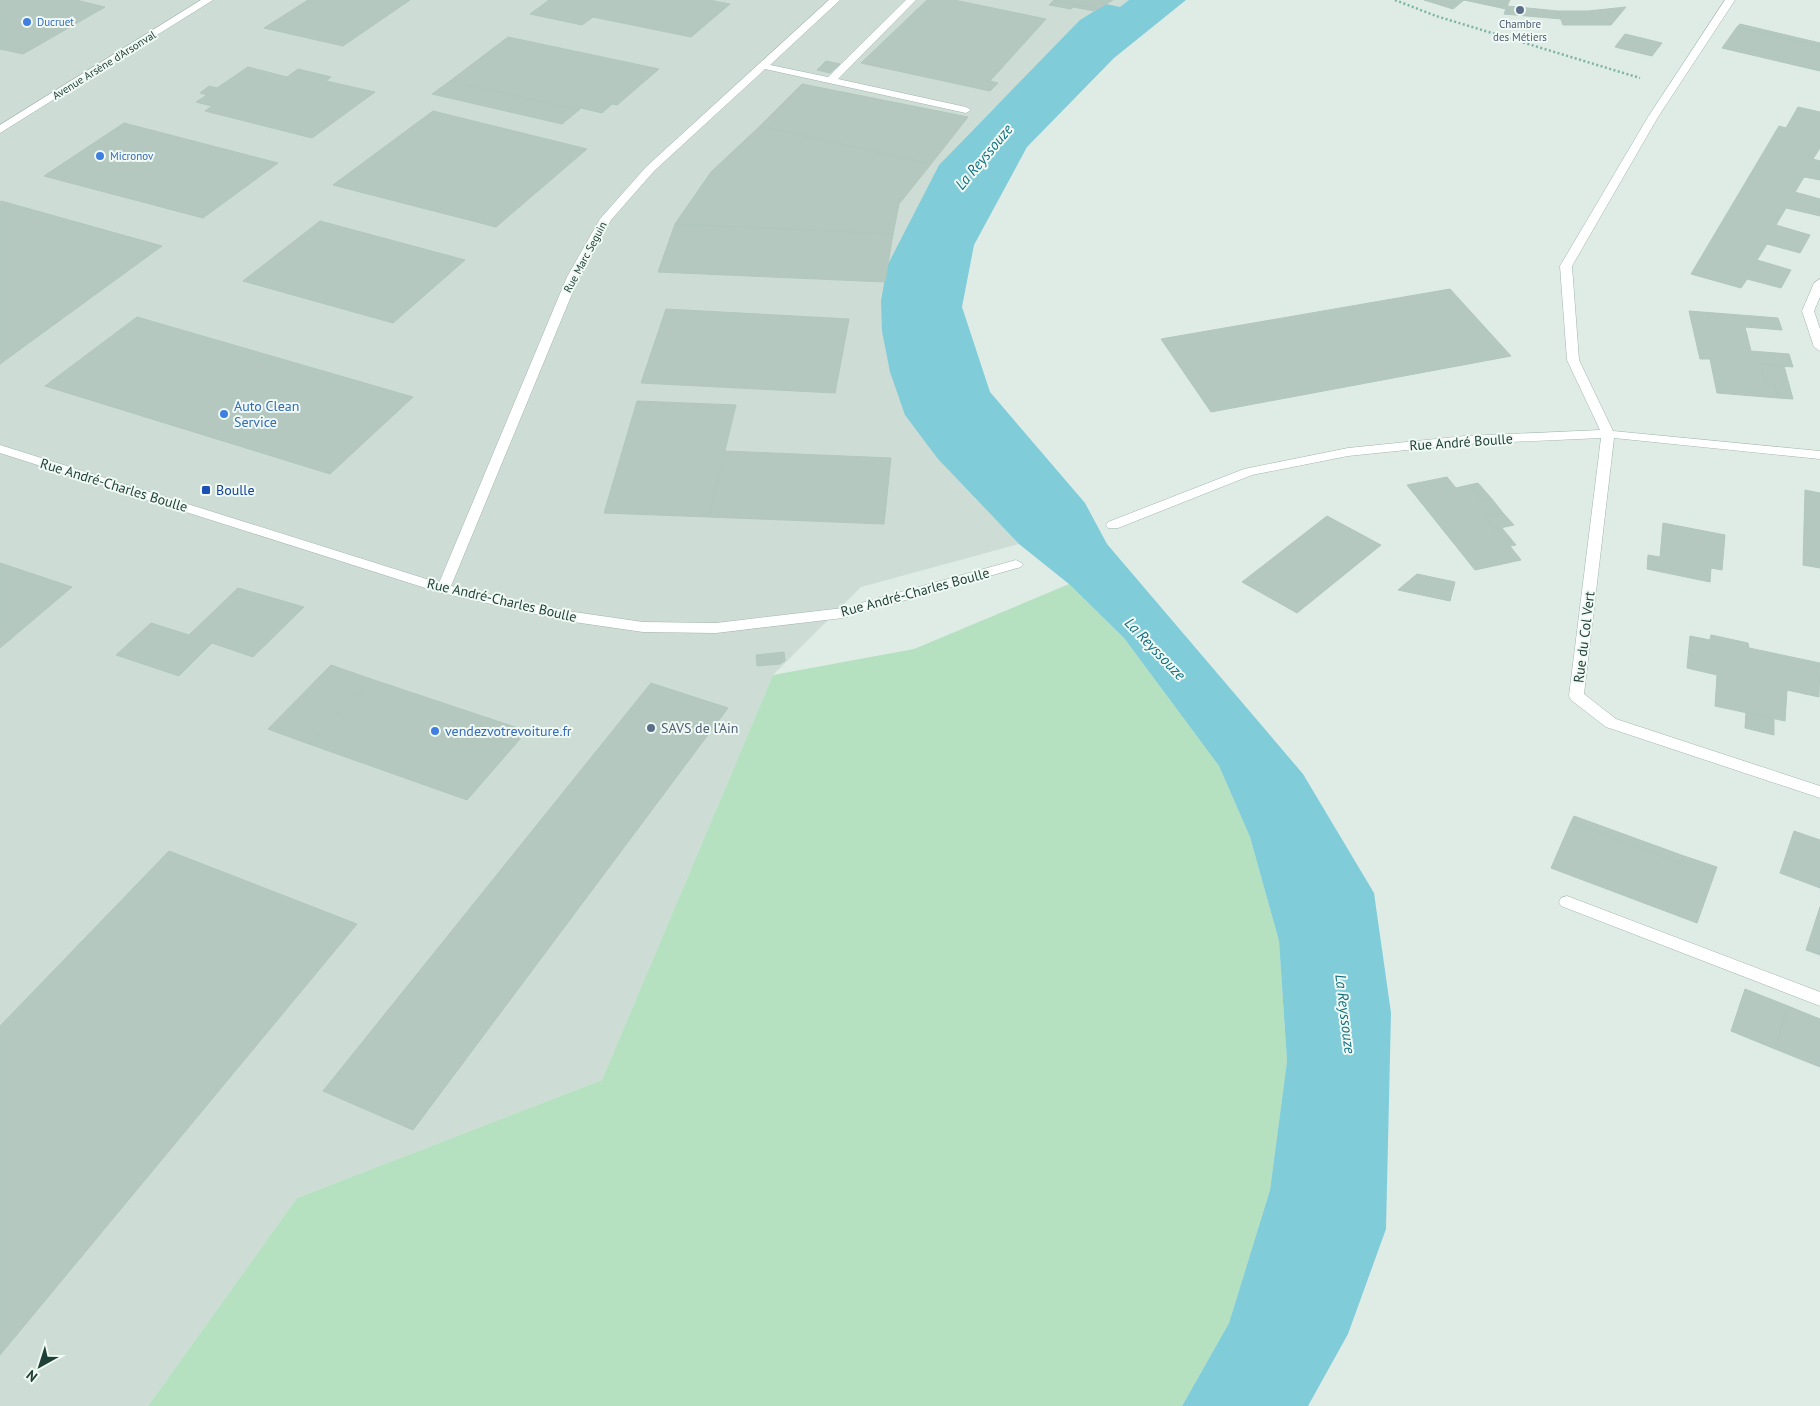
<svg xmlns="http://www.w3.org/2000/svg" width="1820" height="1406" font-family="'PT Sans',sans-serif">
<rect width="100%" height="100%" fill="#dfece6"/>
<path fill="#cddcd5" d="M0,0H1129L994,108L939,165L887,266L938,459L1019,544L861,587L773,675L602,1080L297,1198L148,1406H0Z"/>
<path fill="#b5e1c1" d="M1069,584L1124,638L1219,766L1250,837L1279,941L1287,1061L1270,1190L1229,1323L1182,1406H148L297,1198L602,1080L773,675L914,649Z"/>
<path fill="#80ccd9" d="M1129,0H1186L1114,58L1027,147L974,245L962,307L990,392L1085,503L1107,544L1303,774L1374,893L1391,1013L1386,1229L1348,1334L1308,1406H1182L1229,1323L1270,1190L1287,1061L1279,941L1250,837L1219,766L1124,638L1069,584L1019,544L938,459L905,415L890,372L882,331L881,301L887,266L939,165L1080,20L1106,4L1120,7Z"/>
<path fill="#b4c8bf" stroke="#b1c7be" d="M0,0H76L105,7L23,54L0,49Z
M308,0H410L343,46L264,28Z
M549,0H709L730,4L691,37L593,17L582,25L530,14Z
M927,0H954L1046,19L990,81L998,83L990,91L861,63Z
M1054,0H1113L1098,9Z
M1054,0L1098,9L1094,11L1073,7L1071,9L1049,5Z
M1424,0H1510L1507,6L1558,11L1561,19L1504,14L1506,9L1464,0L1453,9Z
M1626,7L1611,25H1563L1558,11H1588Z
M1740,24L1820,43V46L1737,27Z
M1737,27L1820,46V71L1722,48Z
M1625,34L1662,43L1652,56L1615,47Z
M508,37L659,69L617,105L612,104L602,113L581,108L579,110L450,81Z
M826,61L840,64L830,73L817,70Z
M248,67L287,77L298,69L331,77L326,81L375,92L312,138L205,111L212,106L196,102L207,95L200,93L209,86L217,88Z
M450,81L579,110L562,124L432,94Z
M802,84L968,117L931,164L760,126Z
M1798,107L1820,112V148L1813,159L1820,161V180L1804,177L1795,192L1820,199V216L1786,208L1776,225L1810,235L1800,253L1767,244L1757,260L1791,270L1781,288L1747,279L1741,288L1691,274L1779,126L1786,128Z
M433,111L587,149L496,227L333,185Z
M124,123L278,163L203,218L44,176Z
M760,126L931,164L899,204L893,234L675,224L711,172Z
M0,202L1,201L162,246L0,364Z
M320,221L465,260L393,323L243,281Z
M675,224L893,234L885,282L658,272Z
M1450,289L1511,356L1211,412L1161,339Z
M666,309L849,319L835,393L641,383Z
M1689,311L1778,318L1782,330L1745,327L1751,351L1789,354L1793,367L1761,364L1766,386H1775L1778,398L1717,393L1710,359H1700Z
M137,317L413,397L330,474L45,386Z
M1761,364L1784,366L1793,399L1778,398L1775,386H1766Z
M637,401L736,405L709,517L604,513Z
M725,451L891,458L884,524L709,517Z
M1447,477L1456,488L1469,485L1483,501L1492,499L1503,513L1485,517L1495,529L1502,528L1516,545L1510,546L1521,560L1475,570L1407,485Z
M1478,483L1492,499L1483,501L1469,485Z
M1805,490L1820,493V568L1803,565Z
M1503,513L1514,525L1495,529L1485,517Z
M1327,516L1381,545L1297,613L1242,582Z
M1663,523L1725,535L1722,570L1711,568L1710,582L1647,569L1648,555L1660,557Z
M0,563L72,587L0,648Z
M1417,574L1455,582L1450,601L1398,590Z
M238,588L304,607L253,657L212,643L179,676L116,655L151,623L189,635Z
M1711,635L1748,643L1749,648L1820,663L1819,697L1787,690L1785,721L1715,706L1717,675L1687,668L1690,636L1710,640Z
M784,652L785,661L780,664L757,666L756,655Z
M331,665L371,679L309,744L268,729Z
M371,679L527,731L467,800L309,744Z
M651,683L728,708L413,1130L323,1091Z
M1746,712L1774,719V735L1745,728Z
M1574,816L1684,856L1681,863L1571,822Z
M1571,822L1681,863L1684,856L1717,867L1697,923L1551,868Z
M1794,831L1820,840V888L1780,873Z
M169,851L357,924L0,1355V1026Z
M1820,907V955L1806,950Z
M1745,989L1788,1006L1775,1049L1731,1031Z
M1788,1006L1820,1019V1067L1775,1049Z"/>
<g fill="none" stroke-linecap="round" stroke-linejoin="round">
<g stroke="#a1b5ae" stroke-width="1">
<path id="minor" d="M201,0H213L0,133V125Z
M829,0H840L770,65L828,77L906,0H916L838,79L966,107L971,110L966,113L765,69L654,171L611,220L579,277L451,586L567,611L643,622L716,623L843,608L1016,560L1023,564L1021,567L843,618L716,633L643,632L567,621L438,592L0,453V445L439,583L567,277L600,219L646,167Z
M1725,0H1735L1658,117L1572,266L1579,360L1613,431L1820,451V459L1614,438L1584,694L1616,719L1820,786V798L1606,727L1571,700L1569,696L1601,438L1465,444L1348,456L1252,475L1118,528H1108L1106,525L1108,522L1244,469L1348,448L1465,436L1600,430L1567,360L1560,266L1648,117Z
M1820,279V297L1814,311L1820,329V351L1814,347L1802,311L1814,283Z
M1567,896L1820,992V1006L1561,906L1559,902L1561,898Z"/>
</g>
<path stroke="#7cb4a2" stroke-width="2.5" stroke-dasharray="2 2.5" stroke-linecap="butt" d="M1395,0L1436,16L1640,78"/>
<use href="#minor" fill="#fff" fill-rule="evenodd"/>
</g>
<g fill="#5c6f8a" stroke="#f0f9f4" stroke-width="2">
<circle cx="1520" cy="10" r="5"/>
<circle cx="651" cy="728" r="5"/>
</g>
<g fill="#3f7fe0" stroke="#f0f9f4" stroke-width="2">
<circle cx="27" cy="22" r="5"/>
<circle cx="100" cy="156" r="5"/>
<circle cx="224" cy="414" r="5"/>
<circle cx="435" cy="731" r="5"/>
</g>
<rect fill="#1a4fb4" stroke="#f0f9f4" stroke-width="2" x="201" y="485" width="10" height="10" rx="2.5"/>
<g text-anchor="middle" stroke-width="4" stroke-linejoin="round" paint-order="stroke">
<g font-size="11" fill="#366cbe" stroke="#f0f9f4" text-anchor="start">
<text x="37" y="26">Ducruet</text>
<text x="110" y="160">Micronov</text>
</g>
<g font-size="11" fill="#4e5e75" stroke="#f0f9f4">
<text x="1520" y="28">Chambre<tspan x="1520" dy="13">des Métiers</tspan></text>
</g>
<g font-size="11" fill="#1e3f36" stroke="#f0f9f4">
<text transform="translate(104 65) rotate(-32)" y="4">Avenue Arsène d'Arsonval</text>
<text transform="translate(585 257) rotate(-62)" y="4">Rue Marc Seguin</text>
</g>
<g font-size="14" fill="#366cbe" stroke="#f0f9f4" text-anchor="start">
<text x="234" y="411">Auto Clean<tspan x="234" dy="16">Service</tspan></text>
<text x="445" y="736">vendezvotrevoiture.fr</text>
</g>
<g font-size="14" fill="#1e3f36" stroke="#f0f9f4">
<text transform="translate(1461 442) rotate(-4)" y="5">Rue André Boulle</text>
<text transform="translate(114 485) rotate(17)" y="5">Rue André-Charles Boulle</text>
<text transform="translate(915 592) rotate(-15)" y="5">Rue André-Charles Boulle</text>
<text transform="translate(502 600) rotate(13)" y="5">Rue André-Charles Boulle</text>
<text transform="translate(1584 637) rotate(-83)" y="5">Rue du Col Vert</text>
</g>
<g font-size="14" fill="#164399" stroke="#f0f9f4" text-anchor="start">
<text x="216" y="495">Boulle</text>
</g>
<g font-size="14" fill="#4e5e75" stroke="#f0f9f4" text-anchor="start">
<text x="661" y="733">SAVS de l'Ain</text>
</g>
<g font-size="15" font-style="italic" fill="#117082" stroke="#f0f9f4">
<text transform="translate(984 157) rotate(-50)" y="5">La Reyssouze</text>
<text transform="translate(1155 649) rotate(46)" y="5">La Reyssouze</text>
<text transform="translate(1345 1014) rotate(83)" y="5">La Reyssouze</text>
</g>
</g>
<g transform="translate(40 1366) rotate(219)" stroke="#f0f9f4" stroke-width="4" paint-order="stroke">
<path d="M0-4L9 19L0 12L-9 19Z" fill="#1e3f36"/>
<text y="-8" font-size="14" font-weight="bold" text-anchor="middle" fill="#1e3f36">N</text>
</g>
</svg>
